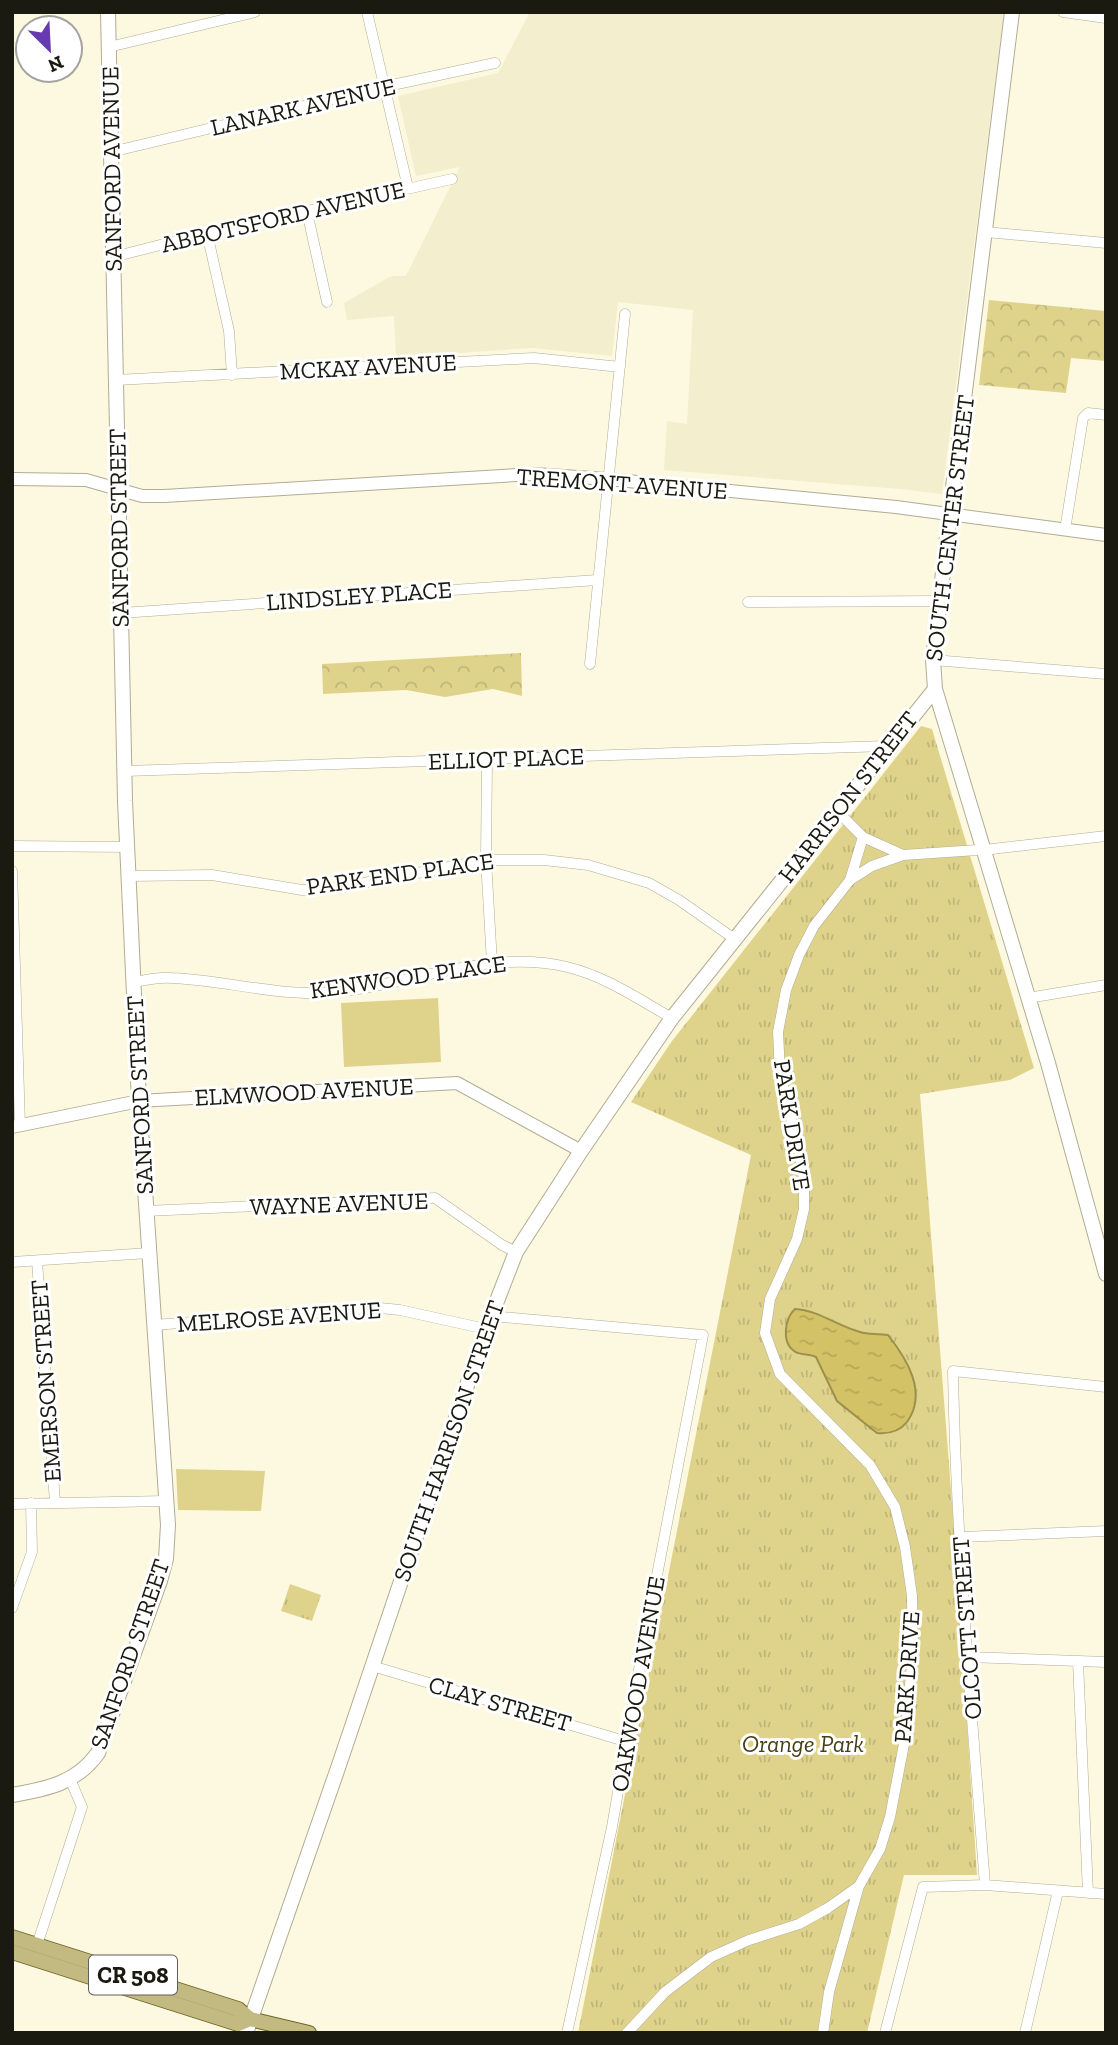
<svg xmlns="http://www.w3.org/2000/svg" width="1118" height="2045" font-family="'Zilla Slab',serif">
<defs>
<pattern id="forest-crowns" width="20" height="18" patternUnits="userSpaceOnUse" patternTransform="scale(1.75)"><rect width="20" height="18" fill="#dfd38c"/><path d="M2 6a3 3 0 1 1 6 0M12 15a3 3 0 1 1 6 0" fill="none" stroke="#bfb578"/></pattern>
<pattern id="park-tufts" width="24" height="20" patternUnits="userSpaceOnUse" patternTransform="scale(1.75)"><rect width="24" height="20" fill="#dfd38c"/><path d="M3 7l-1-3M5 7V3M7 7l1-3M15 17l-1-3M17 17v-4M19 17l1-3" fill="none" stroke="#bfb578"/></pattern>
<pattern id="water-ripples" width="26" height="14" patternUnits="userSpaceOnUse" patternTransform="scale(1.75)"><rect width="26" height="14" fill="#d3c366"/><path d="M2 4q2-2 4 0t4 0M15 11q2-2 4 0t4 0" fill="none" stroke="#b5a757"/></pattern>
</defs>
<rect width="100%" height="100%" fill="#fdf9e0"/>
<path fill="#f3eecd" d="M530,12H1004L942,494L900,489L664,470L667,421L687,424L693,310L618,302L612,356L532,348L396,357L394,316L347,320L344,303L391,276H406L460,167L416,176L398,96L498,73Z"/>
<path fill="#dfd38c" d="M438,998L441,1062L344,1067L341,1003Z
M176,1469L265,1471L261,1511L178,1510Z"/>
<path fill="url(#forest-crowns)" d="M989,300L1106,311V361L1071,358L1066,393L979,385Z
M521,653L522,696L493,689L445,697L406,690L323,694L322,664Z"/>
<path fill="url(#park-tufts)" d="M921,726L932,729L1034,1068L1010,1080L920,1094L954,1528L977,1875H904L867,2033H578L751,1155L631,1102L672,1041Z
M290,1584L321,1595L312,1621L281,1611Z"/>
<path fill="url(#water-ripples)" stroke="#9c904c" stroke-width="2" d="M795,1309C818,1310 837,1326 860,1332C868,1335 878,1333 888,1335C907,1359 928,1393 907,1422C900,1431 889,1434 877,1433L837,1401L816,1357C809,1354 799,1355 794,1351C781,1342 785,1318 795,1309Z"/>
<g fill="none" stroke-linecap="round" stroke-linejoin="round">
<g stroke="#b0ac94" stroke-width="11">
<path id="minor" d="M367,12L408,188
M1063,12L1106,18
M109,47L255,12
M111,152L383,87L495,63
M307,212L327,302
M986,232L1106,243
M207,233L229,331L232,375
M113,257L207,233L452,179
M116,380L534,358L620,367
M1065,530L1083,418L1088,413L1106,415
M748,602L940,601
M121,613L597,580
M933,660L1106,674
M590,664L625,314
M487,760L486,860L492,963
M125,771L887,746
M837,811L863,837L903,855
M12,846L127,847
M12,871L20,1126
M129,876L212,875L302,890L338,888L486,860H544L588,865L649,883L679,900L736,940
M850,880L863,837
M134,982C146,980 159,977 171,978C221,980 269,994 319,993C402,990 483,947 567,967C605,976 638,999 672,1018
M1028,998L1106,985
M146,1211L435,1198L502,1245L516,1252
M37,1261L55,1502
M12,1262L149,1253
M491,1316L703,1335L637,1680L612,1827L567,2033
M154,1325L380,1308L400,1310L486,1329
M12,1504L166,1501
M961,1537L1106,1531
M12,1608L32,1552L31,1503
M968,1657L1106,1662
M1078,1661L1088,1893
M372,1666L628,1742
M985,1885C972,1714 956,1542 953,1371L1106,1387
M37,1945L82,1807L70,1779
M627,2033L665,1992L711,1957L749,1940L799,1924L828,1908L859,1886L880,1849L890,1817L905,1739L913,1653L912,1596L905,1547L895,1507L870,1465L780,1374L765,1333L770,1299L797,1239L804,1209V1178L799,1152L780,1073L778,1032L786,990L799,955L814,926L850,880L872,866L903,855L992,849L1106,836
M823,2033L829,1992L859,1886
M885,2033L923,1887L985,1885L1106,1894
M1025,2033L1058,1891"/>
</g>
<g stroke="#b0ac94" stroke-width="14">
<path id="tertiary" d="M12,479L86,480L142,496H164L534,474L607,479L896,507L1106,535
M12,1127L139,1101L457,1083L581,1151"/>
</g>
<g stroke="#b0ac94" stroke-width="16">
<path id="secondary" d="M1012,12L948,528L933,660L935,689L1048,1063L1106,1274
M12,1795C47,1789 77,1783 98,1753L160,1581L166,1559L168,1525L139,1101L125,801L108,12
M246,2033L339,1765L486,1329L516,1252L581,1151L672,1018L935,689"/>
</g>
<g stroke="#6e6424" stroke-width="16">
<path id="primary" d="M12,1937L238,2009L250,2019L309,2033
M12,1952L238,2024L250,2019"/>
</g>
<use href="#minor" stroke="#fff" stroke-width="10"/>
<use href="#tertiary" stroke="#fff" stroke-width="12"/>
<use href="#secondary" stroke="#fff" stroke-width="14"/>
<use href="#primary" stroke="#c3ba82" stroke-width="14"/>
</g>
<g text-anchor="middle" stroke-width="6" stroke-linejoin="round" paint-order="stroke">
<rect fill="#fff" stroke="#5f5f58" stroke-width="2" x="89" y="1955.5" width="88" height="39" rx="5"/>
<g font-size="23" font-weight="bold" fill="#1b1a11">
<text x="133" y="1983">CR 508</text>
</g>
<g font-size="24" fill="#1b1a11" stroke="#fff">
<text transform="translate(303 107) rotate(-13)" y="8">LANARK AVENUE</text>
<text transform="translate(112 169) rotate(-91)" y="8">SANFORD AVENUE</text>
<text transform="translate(283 217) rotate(-13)" y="8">ABBOTSFORD AVENUE</text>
<text transform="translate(368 367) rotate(-3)" y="8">MCKAY AVENUE</text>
<text transform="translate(622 484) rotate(4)" y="8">TREMONT AVENUE</text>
<text transform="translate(119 528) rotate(-91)" y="8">SANFORD STREET</text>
<text transform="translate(950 528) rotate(-83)" y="8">SOUTH CENTER STREET</text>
<text transform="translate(359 596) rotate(-4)" y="8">LINDSLEY PLACE</text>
<text transform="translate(506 759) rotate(-2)" y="8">ELLIOT PLACE</text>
<text transform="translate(848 797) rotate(-52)" y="8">HARRISON STREET</text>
<text transform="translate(400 874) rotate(-8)" y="8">PARK END PLACE</text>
<text transform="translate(408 977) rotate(-8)" y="8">KENWOOD PLACE</text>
<text transform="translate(304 1092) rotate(-3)" y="8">ELMWOOD AVENUE</text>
<text transform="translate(140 1095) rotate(-93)" y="8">SANFORD STREET</text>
<text transform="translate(792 1125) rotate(81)" y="8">PARK DRIVE</text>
<text transform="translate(339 1204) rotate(-2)" y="8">WAYNE AVENUE</text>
<text transform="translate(279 1317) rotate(-4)" y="8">MELROSE AVENUE</text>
<text transform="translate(46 1381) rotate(-94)" y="8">EMERSON STREET</text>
<text transform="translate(449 1441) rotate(-71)" y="8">SOUTH HARRISON STREET</text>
<text transform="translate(967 1628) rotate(-94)" y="8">OLCOTT STREET</text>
<text transform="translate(130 1654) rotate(-71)" y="8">SANFORD STREET</text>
<text transform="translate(907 1677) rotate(-86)" y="8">PARK DRIVE</text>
<text transform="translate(638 1684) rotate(-80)" y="8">OAKWOOD AVENUE</text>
<text transform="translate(500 1704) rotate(16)" y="8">CLAY STREET</text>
</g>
<g font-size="24" font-style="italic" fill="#453e16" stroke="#fff">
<text x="803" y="1752">Orange Park</text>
</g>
</g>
<rect width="1118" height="2045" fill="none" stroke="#1b1a11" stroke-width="28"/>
<g transform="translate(49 49) rotate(156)"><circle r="33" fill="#ffffff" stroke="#a4a3a0" stroke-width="2"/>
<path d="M0-5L12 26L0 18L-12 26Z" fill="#673ab1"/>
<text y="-10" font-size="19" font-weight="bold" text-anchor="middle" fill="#1b1a11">N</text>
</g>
</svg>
